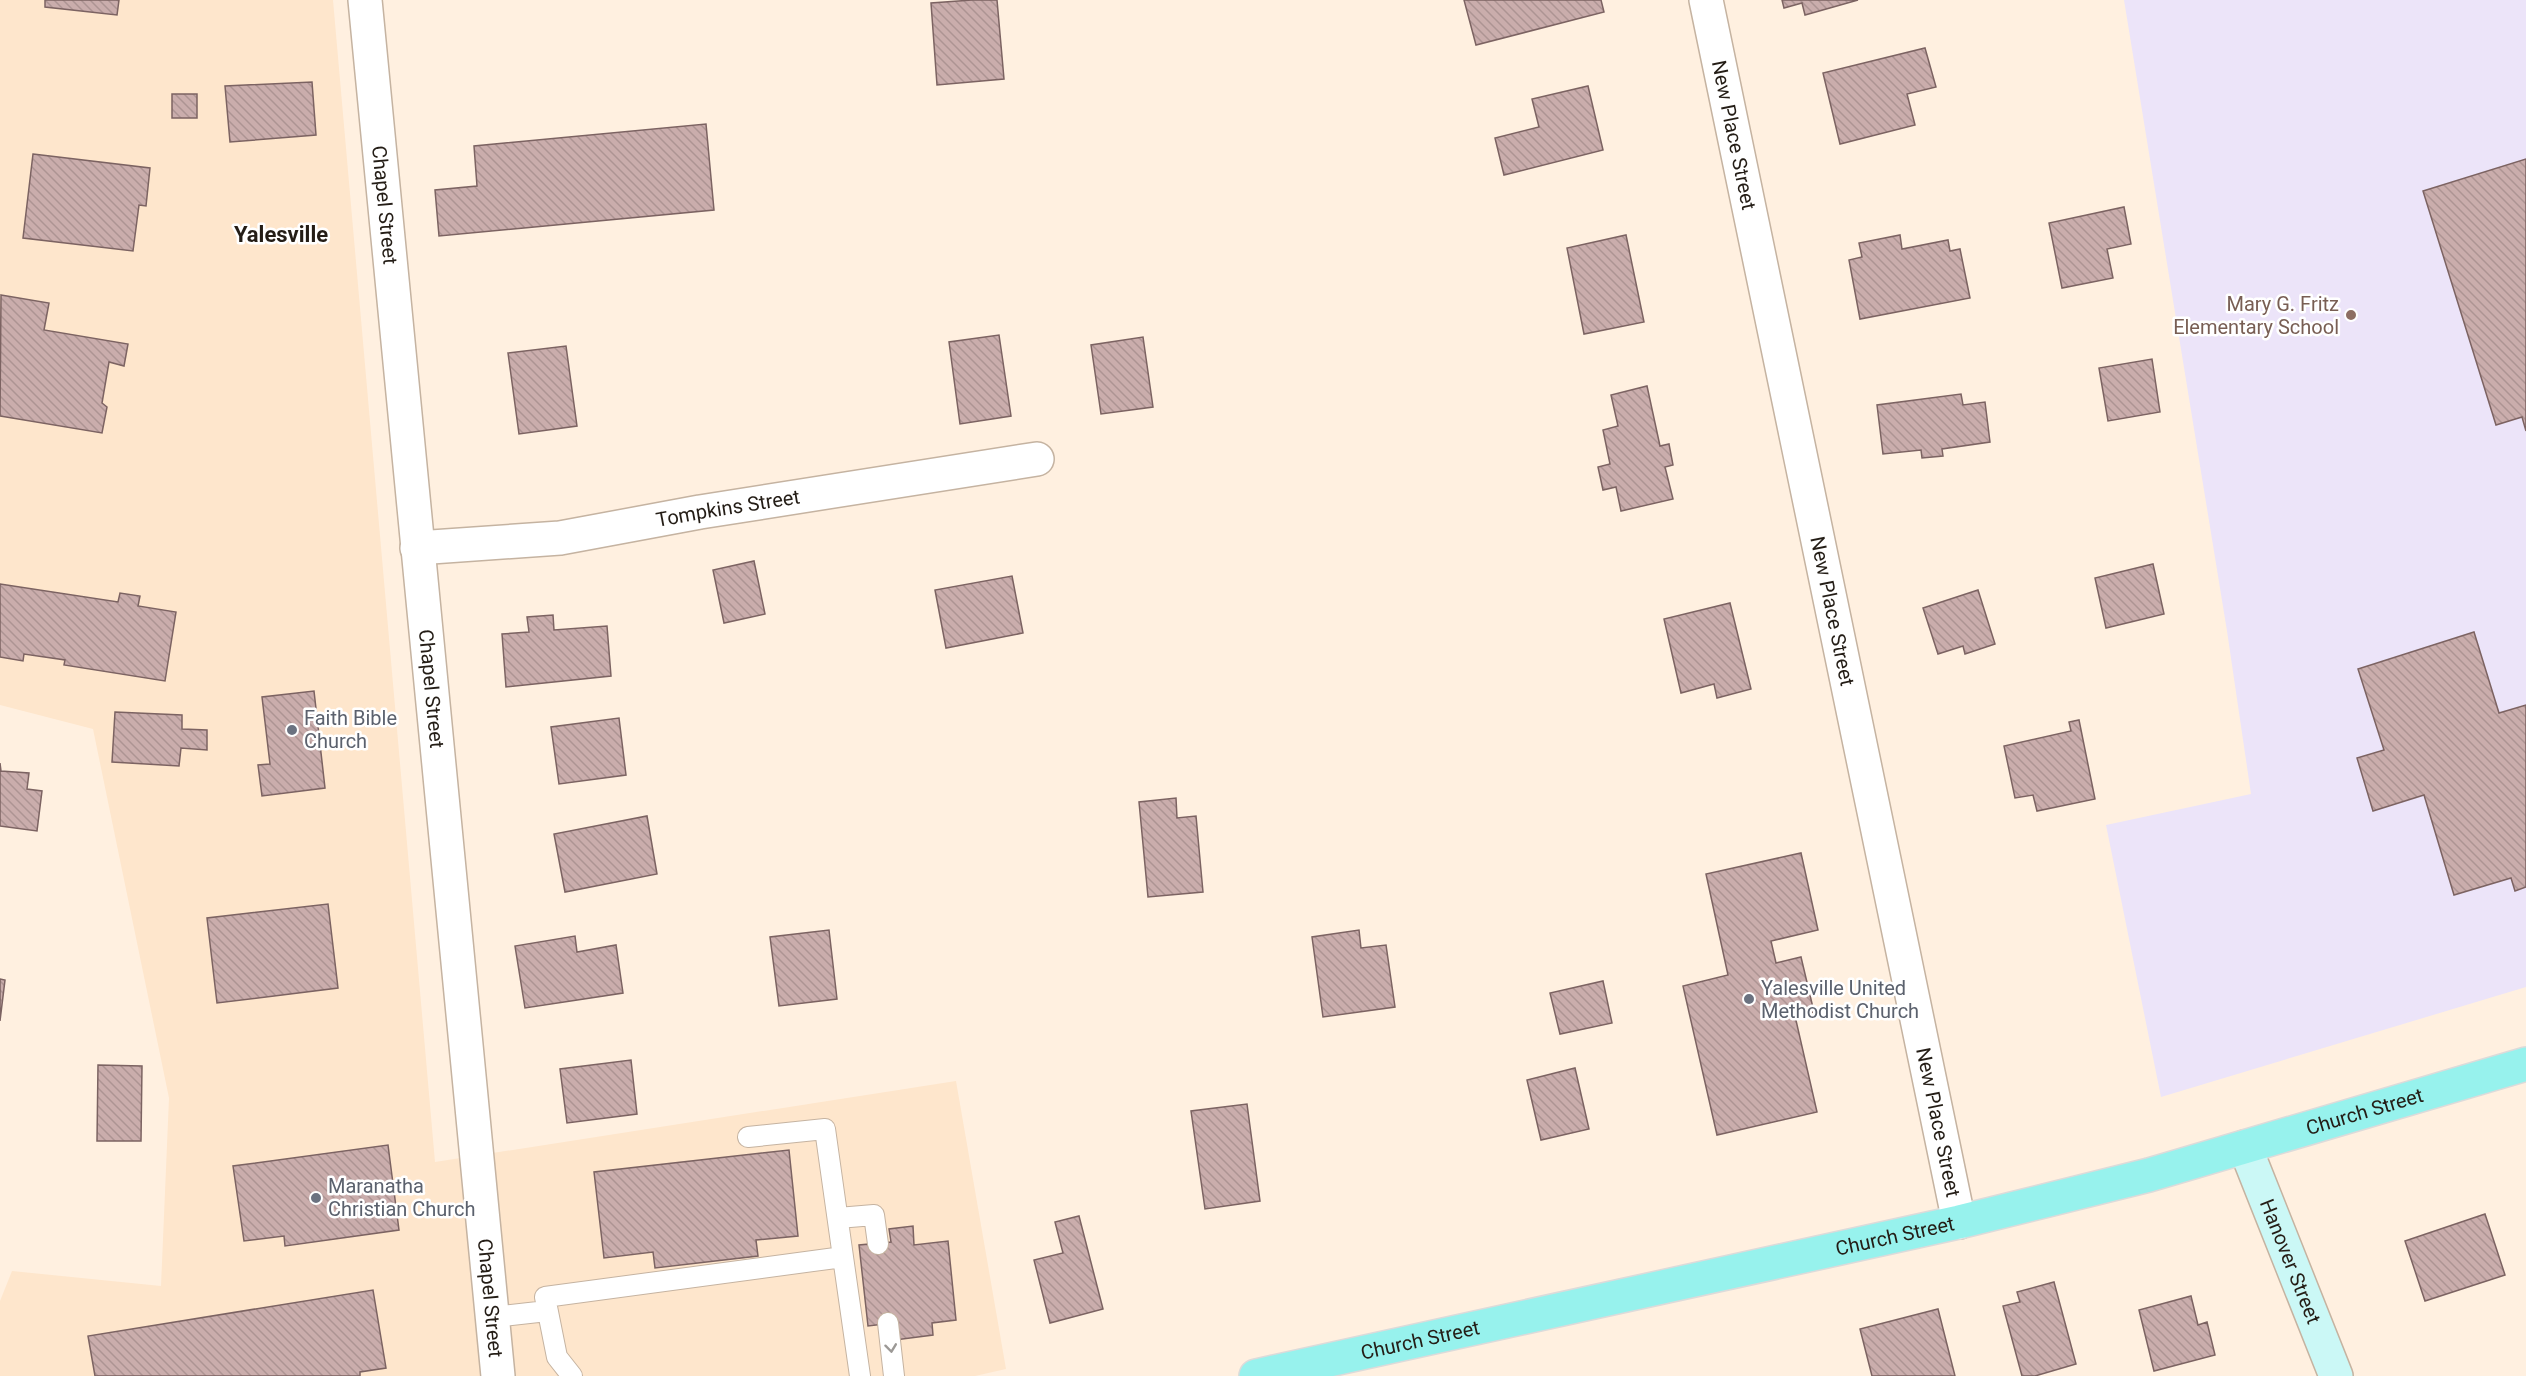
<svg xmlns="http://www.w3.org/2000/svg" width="2526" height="1376" font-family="Roboto,sans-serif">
<defs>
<pattern id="building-back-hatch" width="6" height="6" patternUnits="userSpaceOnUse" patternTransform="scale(1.5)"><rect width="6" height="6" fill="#caadac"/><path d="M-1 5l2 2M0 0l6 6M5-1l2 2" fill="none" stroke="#ad9493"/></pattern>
</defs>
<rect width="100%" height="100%" fill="#fff0e0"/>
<path fill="#fee6cc" d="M0,0H333L435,1162L956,1081L1006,1369L975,1376H0V1301L12,1271L161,1286L169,1098L93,729L0,705Z"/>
<path fill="#ece4f9" d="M2124,0H2526V987L2161,1097L2106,825L2251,794L2227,631Z"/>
<path fill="url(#building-back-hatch)" stroke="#7c6362" stroke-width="1.5" d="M45,0H119L117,15L45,7Z
M972,0H997L1004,79L937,85L931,3Z
M1464,0H1601L1604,12L1476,45Z
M1782,0H1858L1805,15L1802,3L1784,8Z
M1925,48L1936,87L1907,94L1915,125L1840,144L1823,73Z
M312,82L316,135L230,142L225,86Z
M1588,86L1603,150L1504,175L1495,138L1539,127L1532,99Z
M172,94H197V118H172Z
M706,124L714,210L439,236L435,190L477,186L474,146Z
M33,154L150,168L146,206L139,205L133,251L23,238Z
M2526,159V431L2522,417L2496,425L2423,191Z
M2124,207L2131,244L2107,249L2113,278L2062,288L2049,223Z
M1626,235L1644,322L1584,334L1567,248Z
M1900,235L1902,249L1948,240L1950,251L1960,249L1970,298L1860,319L1849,260L1862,257L1859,243Z
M1,295L49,303L44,330L128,344L124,366L109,362L102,403L107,407L102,433L0,416Z
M999,335L1011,416L960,424L949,342Z
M1143,337L1153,407L1101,414L1091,345Z
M566,346L577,426L519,434L508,353Z
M2152,359L2160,412L2108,421L2099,368Z
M1647,386L1660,446L1669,444L1673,465L1665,467L1673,499L1621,511L1616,487L1603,490L1598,467L1610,464L1603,430L1618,426L1611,395Z
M1961,394L1963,405L1985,402L1990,442L1942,449L1943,456L1922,458L1921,450L1883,454L1877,405Z
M754,561L765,614L724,623L713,570Z
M2153,564L2164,614L2106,628L2095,578Z
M1012,576L1023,633L946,648L935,590Z
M0,584L118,602L120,593L140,596L138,606L176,612L165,681L64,665L65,660L24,654L23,661L0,657Z
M1978,590L1995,644L1965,654L1963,646L1938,654L1923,608Z
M1730,603L1751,689L1717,698L1714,684L1681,693L1664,619Z
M553,615L554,630L607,626L611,676L506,687L502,634L529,632L527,617Z
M2474,632L2499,713L2526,705V887L2515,891L2511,878L2454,895L2424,795L2373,811L2357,758L2384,750L2358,669Z
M314,691L325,788L262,796L258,765L270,764L262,697Z
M115,712L182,715V729L207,730V750L181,748L179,766L112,762Z
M619,718L626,775L559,784L551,727Z
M2079,720L2095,799L2037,811L2033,795L2015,798L2004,746L2071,731L2069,722Z
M0,763L1,771L29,773L27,789L42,791L37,831L0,826Z
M1176,798L1177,818L1196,816L1203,892L1148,897L1139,802Z
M647,816L657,874L565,892L554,834Z
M1801,853L1818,930L1771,941L1776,963L1801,957L1814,1012L1795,1016L1817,1112L1717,1135L1683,986L1728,975L1706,874Z
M328,904L338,988L217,1003L207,918Z
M829,930L837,999L779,1006L770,937Z
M1359,930L1361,948L1386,945L1395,1007L1323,1017L1312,937Z
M575,936L577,952L616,945L623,993L525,1008L515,946Z
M0,979L5,980L0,1021Z
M1603,981L1612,1023L1560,1034L1550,993Z
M631,1060L637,1114L567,1123L560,1069Z
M98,1065L142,1066L141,1141H97Z
M1575,1068L1589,1129L1541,1140L1527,1080Z
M1247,1104L1260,1201L1205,1209L1191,1111Z
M388,1145L399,1230L285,1246L284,1236L244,1241L233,1166Z
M789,1150L798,1236L756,1240L758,1256L655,1268L653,1252L604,1258L594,1172Z
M2485,1214L2505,1275L2425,1301L2405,1241Z
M1079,1216L1103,1309L1050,1323L1034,1260L1063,1253L1055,1222Z
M913,1226L914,1245L948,1241L956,1320L932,1323L933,1335L895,1340L893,1323L868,1326L859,1245L891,1242L889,1229Z
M2054,1282L2076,1364L2035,1376H2022L2003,1306L2020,1302L2017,1292Z
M373,1290L386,1368L360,1372V1376H95L88,1336Z
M2191,1296L2198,1325L2207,1322L2215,1355L2154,1371L2139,1310Z
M1938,1309L1955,1376H1872L1860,1329Z"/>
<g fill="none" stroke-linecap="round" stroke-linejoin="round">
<g stroke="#c5b3a1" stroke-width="22">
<path id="lane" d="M748,1137L825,1129L843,1257
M838,1218L874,1215L878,1244
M493,1317L547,1311
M888,1323L894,1376
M572,1376L557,1357L545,1297L843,1257L860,1376"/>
</g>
<g stroke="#c5b3a1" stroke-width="36">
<g id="street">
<path id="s1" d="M365,0L498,1376"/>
<path id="s2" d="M1706,0L1959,1222"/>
<path id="s3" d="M417,548L560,538L700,512L1037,459"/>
</g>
</g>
<g stroke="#c5b3a1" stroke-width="36">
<g id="secondary">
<path id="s4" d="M2245,1147L2336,1376"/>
</g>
</g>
<g stroke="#dcdbda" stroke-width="36">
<g id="primary">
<path id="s5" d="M1256,1376L1959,1222L2149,1175L2526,1064"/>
</g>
</g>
<use href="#lane" stroke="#fff" stroke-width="20"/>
<use href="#street" stroke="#fff" stroke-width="33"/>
<use href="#secondary" stroke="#cbf8f6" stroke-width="33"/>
<use href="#primary" stroke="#97f2ed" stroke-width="33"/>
</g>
<defs><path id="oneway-chevron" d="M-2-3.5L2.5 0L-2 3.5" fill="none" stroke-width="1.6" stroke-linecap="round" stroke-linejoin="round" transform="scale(1.5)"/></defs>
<use stroke="#9c9996" href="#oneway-chevron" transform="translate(891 1348) rotate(83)"/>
<circle fill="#8d6e63" stroke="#fff" stroke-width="2" cx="2351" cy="315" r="6"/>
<g fill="#6b7280" stroke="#fff" stroke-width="2">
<circle cx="292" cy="730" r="6"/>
<circle cx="1749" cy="999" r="6"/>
<circle cx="316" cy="1198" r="6"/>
</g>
<g text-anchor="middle" stroke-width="5" stroke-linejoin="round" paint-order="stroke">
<g font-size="20" fill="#241d16" stroke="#fff">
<text dy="7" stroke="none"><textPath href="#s2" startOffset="138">New Place Street</textPath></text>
<text dy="7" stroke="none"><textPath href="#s1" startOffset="206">Chapel Street</textPath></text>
<text dy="7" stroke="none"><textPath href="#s3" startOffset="314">Tompkins Street</textPath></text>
<text dy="7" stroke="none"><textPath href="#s2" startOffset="624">New Place Street</textPath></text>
<text dy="7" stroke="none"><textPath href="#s1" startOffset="692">Chapel Street</textPath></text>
<text dy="7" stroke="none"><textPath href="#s5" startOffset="1140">Church Street</textPath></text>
<text dy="7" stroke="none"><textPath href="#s2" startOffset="1146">New Place Street</textPath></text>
<text dy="7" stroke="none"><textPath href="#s5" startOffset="654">Church Street</textPath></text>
<text dy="7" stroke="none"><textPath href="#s4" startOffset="123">Hanover Street</textPath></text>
<text dy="7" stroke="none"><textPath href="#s1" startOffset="1304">Chapel Street</textPath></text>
<text dy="7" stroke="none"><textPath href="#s5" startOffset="168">Church Street</textPath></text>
</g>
<g font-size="20" fill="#785e54" stroke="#fff" text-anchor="end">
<text x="2339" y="311">Mary G. Fritz<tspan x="2339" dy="23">Elementary School</tspan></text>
</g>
<g font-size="20" fill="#5b616d" stroke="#fff" text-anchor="start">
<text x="304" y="725">Faith Bible<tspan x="304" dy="23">Church</tspan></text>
<text x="1761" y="995">Yalesville United<tspan x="1761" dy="23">Methodist Church</tspan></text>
<text x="328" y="1193">Maranatha<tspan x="328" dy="23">Christian Church</tspan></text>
</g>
<g font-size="22" font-weight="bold" fill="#241d16" stroke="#fff">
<text x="281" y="242">Yalesville</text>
</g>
</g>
</svg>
